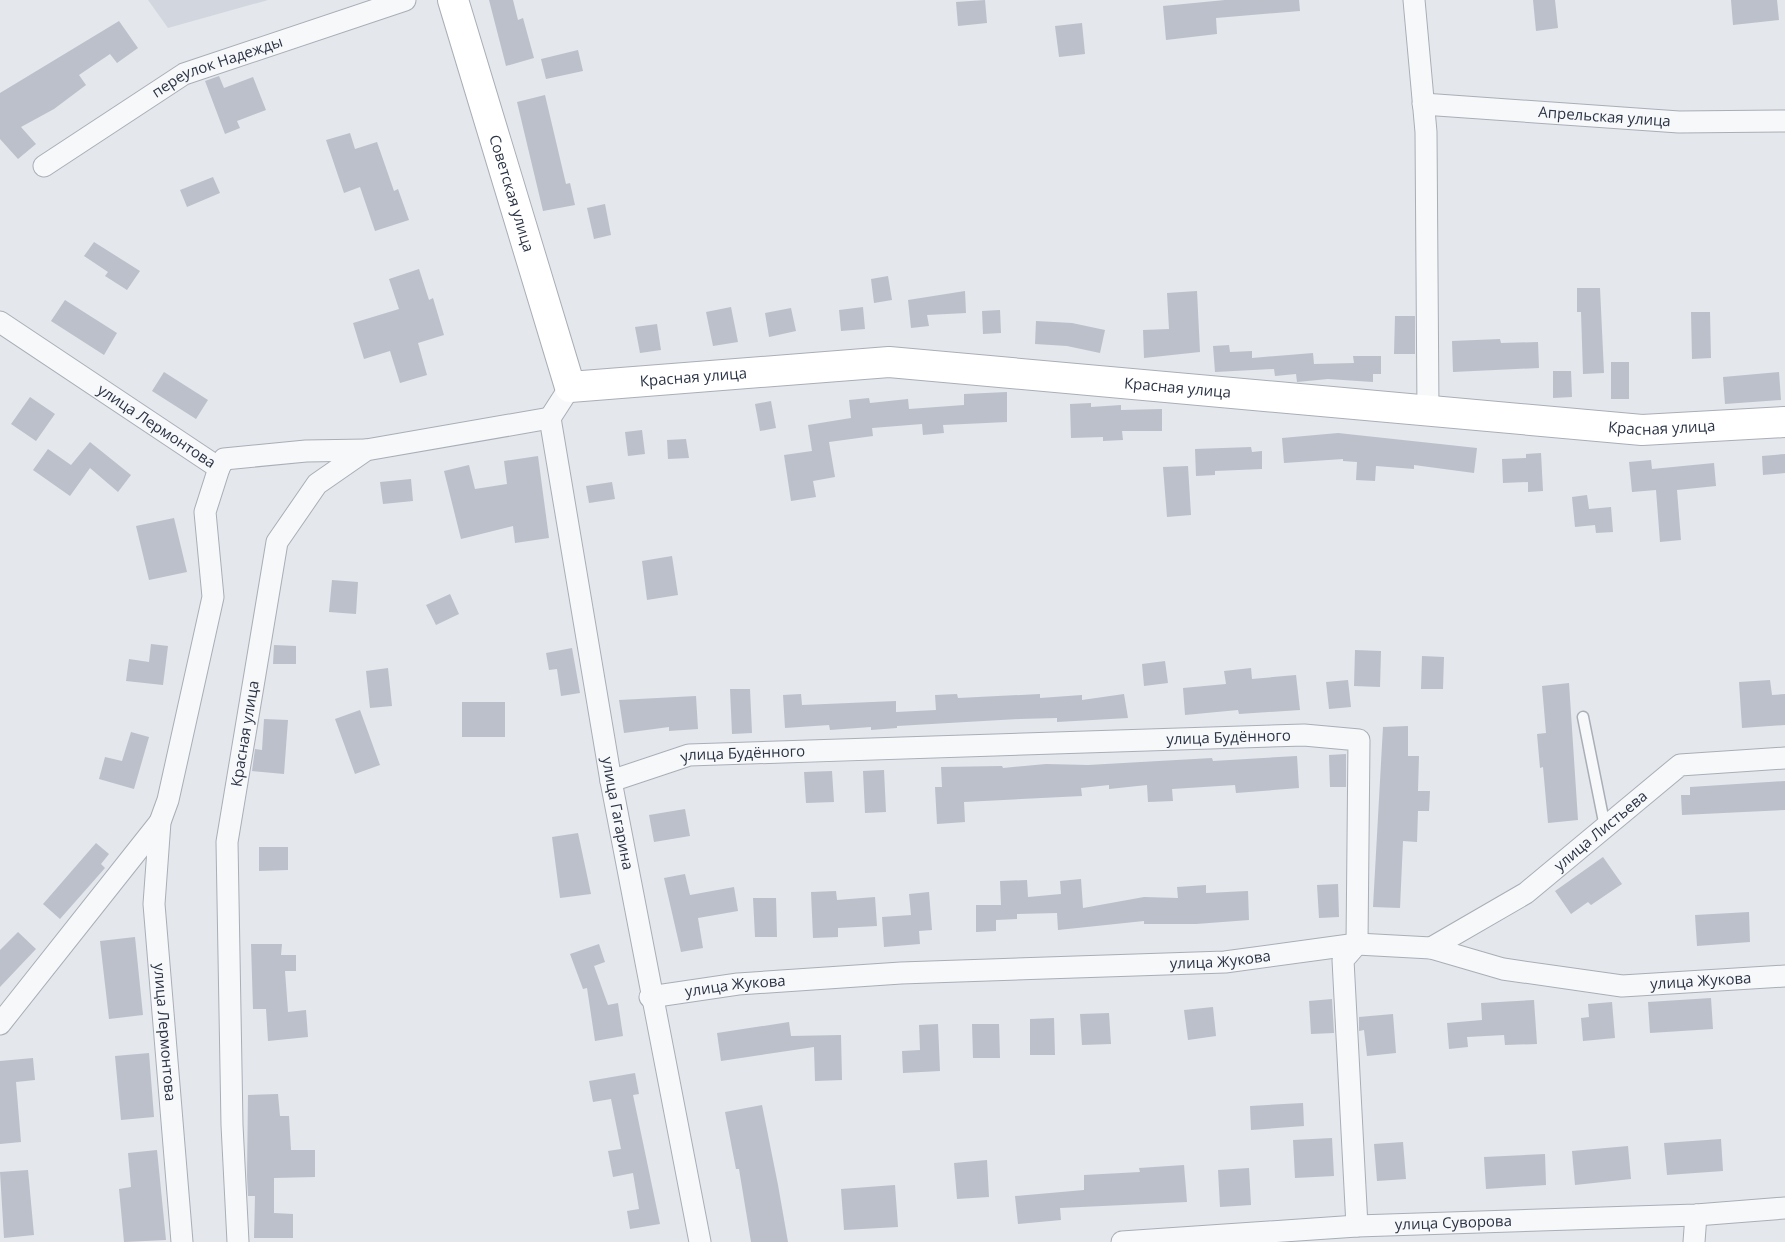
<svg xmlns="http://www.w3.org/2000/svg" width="1785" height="1242" font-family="'Open Sans',sans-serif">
<rect width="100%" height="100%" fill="#e4e7ec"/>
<path fill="#d2d6de" d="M148,0H268L168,28Z"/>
<path fill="#bbc0ca" d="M489,0H513L518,20L523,18L534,58L506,66Z
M985,0L987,23L958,26L956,2Z
M1225,0H1299L1300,11L1216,18L1217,34L1166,40L1163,6Z
M1533,0H1555L1558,28L1536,31Z
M1731,0H1777L1779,20L1733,25Z
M119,21L138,48L117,63L110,54L79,75L86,85L54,109L21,127L36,144L18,159L0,139V93Z
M1082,23L1085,54L1059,57L1055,26Z
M578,50L583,71L546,79L541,59Z
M219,76L224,88L253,77L266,110L237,121L240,128L225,134L205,81Z
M545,95L566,184L570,183L575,205L543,211L517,102Z
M350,133L355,149L377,142L394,191L398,189L409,220L375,231L360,187L344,193L326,140Z
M213,177L220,193L187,207L180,190Z
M605,204L611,235L594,239L587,208Z
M94,242L140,271L127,290L105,276L108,272L84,256Z
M419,269L429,300L433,298L444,335L418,343L427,375L400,383L390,351L364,359L353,323L399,309L389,279Z
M888,276L892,300L874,303L871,279Z
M1577,288H1600L1604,373L1583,374L1581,312H1577Z
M965,291L966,313L927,315L929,326L911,328L908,300Z
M1197,291L1200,352L1144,358L1143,330L1169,329L1167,293Z
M65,300L117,333L104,355L51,321Z
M731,307L738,342L713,346L706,312Z
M863,307L865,329L841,331L839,310Z
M791,308L796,331L769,337L765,313Z
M1000,310L1001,333L983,334L982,311Z
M1691,312H1710L1711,358L1692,359Z
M1395,316H1415V354H1394Z
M1036,321L1072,323L1105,330L1100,353L1067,346L1035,344Z
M657,324L661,350L640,353L635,327Z
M1500,339L1501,343L1538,342L1539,368L1453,372L1452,341Z
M1229,345L1230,352L1252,351V358L1313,353L1314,364L1354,363L1353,356H1381V374H1373V382L1328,379L1297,382L1296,374L1275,376L1274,369L1215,372L1213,346Z
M1611,362H1629V399H1611Z
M1553,371H1571L1572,397L1553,398Z
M164,372L208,400L196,419L152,391Z
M1779,372L1781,400L1725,404L1723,377Z
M1007,392V422L943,425L944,433L923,435L922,424L872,428L873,436L829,442L835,477L813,481L816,497L791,501L784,455L812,451L808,425L851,418L849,400L869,398L870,403L908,399L909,409L964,405V394Z
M30,397L55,414L36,441L11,424Z
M771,401L776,428L760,431L755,404Z
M1091,403V407L1121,405V410L1162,409V431H1122L1123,440L1103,441V437L1071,438L1070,404Z
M642,430L645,454L628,456L625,432Z
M1338,433L1477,448L1474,473L1414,465V469L1376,466L1375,481L1356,480L1357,462L1343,461V459L1284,463L1282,438Z
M686,439L689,458L668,459L667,440Z
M90,442L131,475L118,492L90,468L70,496L33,470L48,449L71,465Z
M1251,447L1252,452L1262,451V469L1215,471V475L1196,476L1195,449Z
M1541,453L1543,491L1528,492V482L1503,483L1502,459L1526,458V454Z
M1785,454V473L1763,475L1762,456Z
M538,456L549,538L515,543L513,526L461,539L444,471L469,465L475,489L507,484L504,461Z
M1651,460L1652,469L1714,463L1716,486L1677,490L1681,540L1660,542L1656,490L1632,492L1629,462Z
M1188,466L1191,515L1167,517L1163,467Z
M411,479L413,501L383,504L380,482Z
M612,482L615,499L589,503L586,486Z
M1587,495L1589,509L1611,507L1613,532L1596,533L1595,525L1575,527L1572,497Z
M174,518L187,572L149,580L136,526Z
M672,556L678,595L647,600L642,561Z
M332,580L358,582L356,614L329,612Z
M450,594L459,614L436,625L426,605Z
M151,644L168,646L163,685L126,681L129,659L149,662Z
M274,645L296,646V664H273Z
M572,648L580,693L561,696L557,669L549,670L546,653Z
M1355,650L1381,651L1380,687L1354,686Z
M1422,656L1444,657L1443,689H1421Z
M1165,661L1168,683L1144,686L1142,664Z
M388,668L392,706L370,708L366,671Z
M1251,668L1252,679L1296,675L1300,710L1239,714L1238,710L1185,715L1183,688L1226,684L1224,671Z
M1348,680L1351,707L1329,709L1326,682Z
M1770,680L1772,695L1785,694V725L1742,728L1739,682Z
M1569,683L1578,820L1548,823L1543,767L1540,768L1537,734L1546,733L1542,686Z
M730,689H750L752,733L732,734Z
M801,694L802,705L896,701V712L936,710L935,695L957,694L958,698L1040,694V698L1082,695V700L1124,694L1128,718L1057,722V718L1020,719L897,726V728L871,730V727L830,730L829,725L785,728L783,695Z
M696,696L698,729L669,731V727L624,733L619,700Z
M462,702H505V737H462Z
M360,710L380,765L355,774L335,719Z
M264,719L288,720L284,774L252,771L255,749L262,750Z
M1408,726V756H1419L1418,791H1430L1429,811H1418L1417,842L1403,841L1400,908L1373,907L1383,727Z
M131,732L149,737L134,789L99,779L105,757L122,761Z
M1346,754V787H1330L1329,755Z
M1297,756L1299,788L1236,793L1235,785L1172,789L1173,801L1148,802L1147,785L1109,789V785L1081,788L1082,796L964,802L965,822L937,824L935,787H942L941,767L1002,766L1003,768L1046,764L1088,765L1212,758L1213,761Z
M884,770L886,812L865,813L863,771Z
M832,771L834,802L806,803L804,772Z
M1785,781V810L1682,815L1681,795H1690V787Z
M685,809L690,836L654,842L649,815Z
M578,833L591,894L560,898L552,837Z
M96,843L109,854L101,864L105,868L60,919L43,904Z
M259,847H288V870L259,871Z
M1603,857L1622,884L1591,905L1588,902L1571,914L1555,891Z
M685,874L690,895L734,887L738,911L698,918L703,948L681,952L664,878Z
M1081,879L1083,908L1144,897L1178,898L1177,887L1206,885V893L1248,891L1249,920L1196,924H1144V921L1058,930L1057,913L1017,914V919L996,920V931L976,932V905H1001L1000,881L1027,880L1028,897L1061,894L1060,881Z
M1338,884L1339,917L1319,918L1317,885Z
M836,891L837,900L875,897L877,926L838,928V937L813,938L811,892Z
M929,892L932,930L919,931L920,944L884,947L882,917L911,915L909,894Z
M753,898H776L777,937H755Z
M1749,912L1750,942L1697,946L1695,915Z
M18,932L36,949L0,987V950Z
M135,937L143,1015L109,1019L100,941Z
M251,944H282L281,955H296V971H285L288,1012L306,1010L308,1037L268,1041L266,1009H253Z
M599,944L605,962L594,966L608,1005L618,1003L623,1036L595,1041L587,988L583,989L570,954Z
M1711,998L1713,1029L1650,1033L1648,1002Z
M1332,999L1334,1033L1311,1034L1309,1001Z
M1534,1000L1537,1044L1505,1045L1504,1035L1467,1037L1468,1047L1449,1049L1447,1023L1482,1020L1481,1003Z
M1612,1002L1615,1038L1583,1041L1581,1018L1589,1017L1588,1004Z
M1213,1007L1216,1036L1188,1040L1184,1010Z
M1109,1013L1111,1044L1082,1045L1080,1014Z
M1393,1014L1396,1053L1367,1056L1364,1030L1359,1031V1017Z
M1054,1018L1055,1055H1030V1019Z
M789,1022L791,1036L841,1035L842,1080L815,1081L814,1047L721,1061L717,1033Z
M938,1024L940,1071L903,1073L902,1051L920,1050L919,1025Z
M972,1024H999L1000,1058H973Z
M149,1053L154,1117L121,1120L115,1056Z
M33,1058L35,1080L16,1082L21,1142L0,1144V1061Z
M635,1073L639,1094L633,1095L660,1224L630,1229L627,1211L639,1209L633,1173L613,1177L608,1151L621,1149L611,1099L593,1102L589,1081Z
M278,1094L280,1116H289L291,1150H315V1177L274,1178V1213L293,1214V1238H254L255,1196H248L247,1176L248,1095Z
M1303,1103L1304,1126L1251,1130L1250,1106Z
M762,1105L778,1185L788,1242H751L739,1169H736L725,1112Z
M1332,1138L1334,1176L1295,1178L1293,1140Z
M1721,1139L1723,1171L1667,1175L1664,1143Z
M1403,1142L1406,1179L1377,1181L1374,1144Z
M1628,1146L1631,1179L1575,1185L1572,1151Z
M157,1150L166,1240L124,1242L119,1189L131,1187L128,1153Z
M1545,1154L1546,1185L1486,1189L1484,1157Z
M987,1160L989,1197L957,1199L954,1163Z
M1184,1165L1187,1202L1060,1208L1061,1220L1018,1224L1015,1196L1084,1190V1175L1140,1172L1139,1168Z
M1249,1168L1251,1205L1220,1207L1218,1170Z
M28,1170L34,1235L4,1238L0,1172Z
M895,1185L898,1227L844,1230L841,1189Z"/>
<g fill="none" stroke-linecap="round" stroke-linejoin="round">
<g stroke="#a9aeb7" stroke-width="13">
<path id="lane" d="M1583,717L1605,827"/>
</g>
<g stroke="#a9aeb7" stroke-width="23">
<g id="street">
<path d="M1414,0L1426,132L1428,411"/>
<path id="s1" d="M1423,104L1679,122L1785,121"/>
<path id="s2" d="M44,166L184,74L405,0"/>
<path id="s3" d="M0,322L219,468L205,512L213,597L168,800L160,822L154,904L182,1242"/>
<path id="s4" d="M570,387L550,418L611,781L700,1242"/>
<path d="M219,468L224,459L306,451L366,450"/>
<path id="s5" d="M611,781L689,755L1304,735L1359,740L1357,944L1343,960L1357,1226"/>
<path id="s6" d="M1431,948L1526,893L1680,765L1785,758"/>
<path id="s7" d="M650,997L738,984L901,973L1225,962L1357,944L1431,948L1503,969L1622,986L1785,976"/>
<path d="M0,1024L160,822"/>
<path id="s8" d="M238,1242L232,1125L227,842L277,542L317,484L366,450L550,418"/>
<path id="s9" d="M1122,1242L1357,1226L1696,1215L1785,1208"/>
<path d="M1694,1242L1696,1215"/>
</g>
</g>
<g stroke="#a9aeb7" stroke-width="32">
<g id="secondary">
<path id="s10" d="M453,0L570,387L889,362L1642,430L1785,422"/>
</g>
</g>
<use href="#lane" stroke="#f7f8fa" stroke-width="10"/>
<use href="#street" stroke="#f7f8fa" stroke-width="21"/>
<use href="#secondary" stroke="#fff" stroke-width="30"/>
</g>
<g text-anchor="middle" stroke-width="6" stroke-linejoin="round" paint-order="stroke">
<g font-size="15" fill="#2b3445" stroke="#f4f6f9">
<text dy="5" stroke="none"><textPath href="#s2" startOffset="201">переулок Надежды</textPath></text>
<text dy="5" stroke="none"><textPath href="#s1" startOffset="182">Апрельская улица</textPath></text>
<text dy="5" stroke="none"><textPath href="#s10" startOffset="202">Советская улица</textPath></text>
<text dy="5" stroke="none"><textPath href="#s10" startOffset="528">Красная улица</textPath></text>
<text dy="5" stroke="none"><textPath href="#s10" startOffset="1014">Красная улица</textPath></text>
<text dy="5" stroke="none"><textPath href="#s3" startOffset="188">улица Лермонтова</textPath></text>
<text dy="5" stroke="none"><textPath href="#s10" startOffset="1500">Красная улица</textPath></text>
<text dy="5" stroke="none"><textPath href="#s8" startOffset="510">Красная улица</textPath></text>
<text dy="5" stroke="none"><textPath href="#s5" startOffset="622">улица Будённого</textPath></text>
<text dy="5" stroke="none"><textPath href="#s5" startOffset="136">улица Будённого</textPath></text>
<text dy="5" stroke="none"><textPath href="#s4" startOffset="438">улица Гагарина</textPath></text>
<text dy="5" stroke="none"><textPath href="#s6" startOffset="207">улица Листьева</textPath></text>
<text dy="5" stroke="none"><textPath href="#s7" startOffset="572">улица Жукова</textPath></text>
<text dy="5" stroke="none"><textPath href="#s7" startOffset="1058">улица Жукова</textPath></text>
<text dy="5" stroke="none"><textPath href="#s7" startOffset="86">улица Жукова</textPath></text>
<text dy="5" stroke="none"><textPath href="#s3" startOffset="837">улица Лермонтова</textPath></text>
<text dy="5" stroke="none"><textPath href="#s9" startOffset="332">улица Суворова</textPath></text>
</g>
</g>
</svg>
